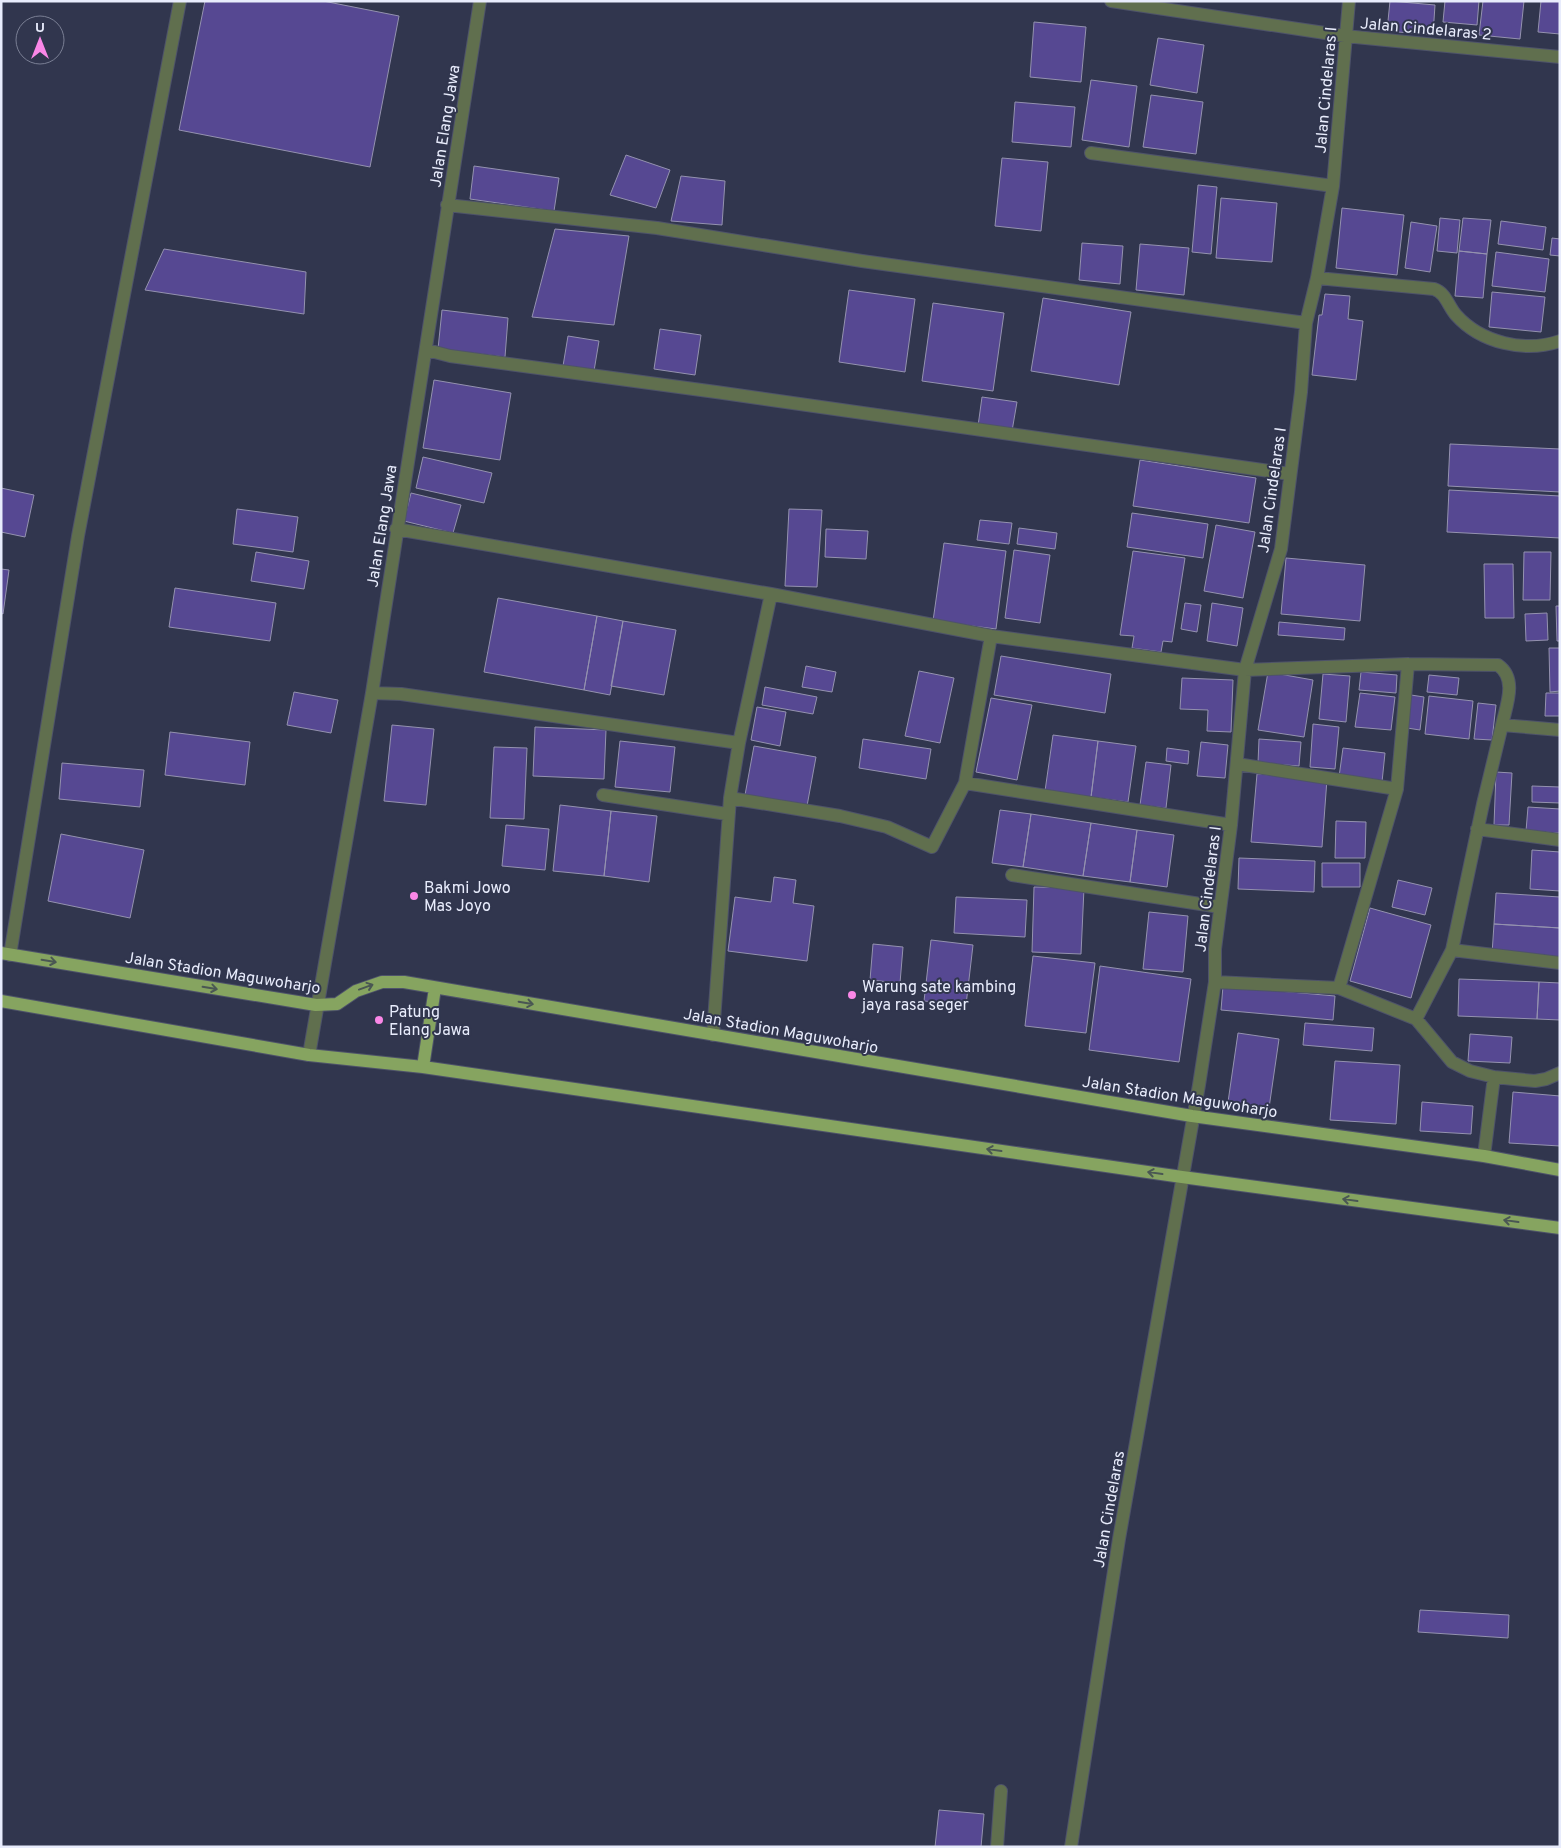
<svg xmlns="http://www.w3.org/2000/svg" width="1561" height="1848" font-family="Overpass,sans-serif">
<rect width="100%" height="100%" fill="#31364e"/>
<path fill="#564892" stroke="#9492af" d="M205,1H323L399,16L370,167L179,130Z
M1390,1L1435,5L1433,35L1387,31Z
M1445,1H1479L1477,25L1443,22Z
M1483,1H1524L1520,39L1479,35Z
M1541,1H1560V34L1538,32Z
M1034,22L1086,27L1081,82L1030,77Z
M1158,38L1204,45L1197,93L1150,85Z
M1091,80L1137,86L1129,147L1082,140Z
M1151,95L1203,102L1196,154L1143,147Z
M1015,102L1075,107L1071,147L1012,142Z
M626,155L670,170L656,208L610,195Z
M1002,158L1048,162L1041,231L995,226Z
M474,166L559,178L554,211L470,199Z
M681,176L725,181L722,225L671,221Z
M1198,185L1217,187L1211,254L1192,252Z
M1221,198L1277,203L1272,262L1216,258Z
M1342,208L1404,215L1397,275L1336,268Z
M1440,218L1460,220L1457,253L1437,251Z
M1463,218L1491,220L1487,254L1459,251Z
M1501,221L1546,227L1543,250L1498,244Z
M1411,222L1437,226L1430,272L1405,268Z
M555,229L629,236L614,325L532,317Z
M1552,238L1560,239V256L1550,255Z
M1082,243L1123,246L1120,284L1079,280Z
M1140,244L1189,248L1184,295L1136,290Z
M164,249L306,272L304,314L145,290Z
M1459,251L1487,254L1483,298L1455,296Z
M1496,252L1549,259L1545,292L1492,286Z
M849,290L915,299L905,372L839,362Z
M1492,292L1545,297L1541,332L1489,327Z
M1325,294L1350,296L1348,319L1363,321L1356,380L1312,375L1319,315H1322Z
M1043,298L1131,312L1119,385L1031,371Z
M933,303L1004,313L993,391L922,381Z
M442,310L508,318L505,357L438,349Z
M660,329L701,335L695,375L654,369Z
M568,336L599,341L594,371L563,366Z
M434,380L511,393L500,460L423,448Z
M982,397L1017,402L1012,431L978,426Z
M1450,444L1560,449V492L1448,486Z
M423,457L492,473L484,503L416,488Z
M1140,460L1256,478L1249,523L1133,506Z
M1,488L34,495L25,537L1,532Z
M1449,490L1560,496V538L1447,532Z
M411,493L461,505L453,533L404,521Z
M237,509L298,517L293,552L233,544Z
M789,509L822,510L817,587L785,586Z
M1132,513L1208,524L1203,558L1127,547Z
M980,520L1012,523L1009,544L977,540Z
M1216,525L1255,532L1243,598L1204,591Z
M1019,528L1057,533L1055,549L1017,544Z
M826,529L868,531L866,559L825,557Z
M944,543L1006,551L996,629L933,621Z
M1014,550L1050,555L1040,623L1005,618Z
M1133,551L1185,558L1172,642L1163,641L1161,652L1132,648L1134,636L1120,635Z
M256,552L309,561L304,589L251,581Z
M1524,552H1551L1550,600H1523Z
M1286,558L1365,565L1360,621L1281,614Z
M1484,564H1513L1514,618H1485Z
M1,569L9,570L3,614L1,613Z
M175,588L276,603L270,641L169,627Z
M498,598L597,616L584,690L484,672Z
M1185,603L1201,605L1197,632L1181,629Z
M1212,603L1243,608L1237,646L1207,641Z
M1556,606H1560V641H1557Z
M1547,613L1548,640L1526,641L1525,614Z
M597,616L623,621L610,695L584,690Z
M623,621L676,630L664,695L611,686Z
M1279,622L1345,628L1344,640L1278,635Z
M1549,648H1560V691L1550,692Z
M1001,656L1111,674L1105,713L994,695Z
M806,666L836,672L832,692L802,687Z
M919,671L954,678L940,743L905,736Z
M1268,672L1313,680L1304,737L1258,730Z
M1361,672L1397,675L1396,693L1359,690Z
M1323,674L1350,676L1346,722L1319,719Z
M1429,675L1459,678L1457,695L1427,692Z
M1182,678L1233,680L1231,732L1207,731L1208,710L1180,709Z
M765,687L817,697L813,714L762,705Z
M294,692L338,700L331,733L287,725Z
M1360,693L1395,697L1391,730L1355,727Z
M1546,693H1560V716H1545Z
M1411,695L1424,697L1420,730L1407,728Z
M1429,696L1473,701L1469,739L1425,734Z
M991,698L1032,705L1017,780L976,772Z
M1478,703L1496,705L1492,740L1474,739Z
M757,707L786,712L780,746L751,740Z
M1313,724L1339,727L1335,769L1310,767Z
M392,725L434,729L426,805L384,801Z
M535,727L606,730L604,779L533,776Z
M170,732L250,742L245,785L165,775Z
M1053,735L1098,741L1091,797L1045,791Z
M863,739L931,749L926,779L859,768Z
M1259,739L1301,742L1299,766L1258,763Z
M620,741L675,747L670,792L615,787Z
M1098,741L1136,746L1128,802L1091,797Z
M1201,742L1228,745L1225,778L1197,776Z
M754,746L816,757L807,806L745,795Z
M494,747L527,748L524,819L490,818Z
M1167,748L1189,751L1188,764L1166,761Z
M1343,748L1385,753L1382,782L1339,777Z
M1146,762L1171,765L1166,808L1140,805Z
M62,763L144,770L140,807L59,799Z
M1496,772L1512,773L1509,825H1494Z
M1257,774L1327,779L1322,847L1251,842Z
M1532,786L1560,787V803L1532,802Z
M560,805L611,811L604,876L553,871Z
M1528,807L1560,809V833L1526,831Z
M1000,810L1031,814L1023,867L992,863Z
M611,811L657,816L649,882L604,876Z
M1031,814L1091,823L1083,876L1023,867Z
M1336,821L1366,822L1365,858H1335Z
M1091,823L1137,830L1130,882L1083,876Z
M506,825L549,829L545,870L502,866Z
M1137,830L1174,835L1167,887L1130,882Z
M61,834L144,850L130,918L48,901Z
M1532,850L1560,852V891L1530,889Z
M1239,858L1315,861L1314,892L1238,889Z
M1322,863H1360V887H1322Z
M774,877L796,880L793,903L814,906L807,961L728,951L735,897L771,902Z
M1398,880L1432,888L1425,915L1392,907Z
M1034,887L1084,888L1081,954L1032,952Z
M1496,893L1560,897V928L1494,924Z
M956,897L1027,900L1025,937L954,933Z
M1370,908L1431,925L1411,998L1350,981Z
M1149,912L1188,916L1183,972L1143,969Z
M1494,924L1560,928V958L1492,954Z
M931,940L973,945L966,1005L924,1001Z
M873,944L903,947L900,983L870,980Z
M1033,956L1095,963L1086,1033L1025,1026Z
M1100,966L1191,979L1179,1062L1089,1050Z
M1459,979L1539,982L1537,1019L1458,1016Z
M1539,982L1560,983V1020L1537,1019Z
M1223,986L1335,996L1333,1020L1221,1010Z
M1305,1023L1374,1028L1372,1051L1303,1045Z
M1238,1033L1279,1039L1269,1108L1228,1102Z
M1470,1034L1512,1037L1510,1063L1468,1061Z
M1335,1061L1400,1065L1396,1124L1330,1120Z
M1513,1092L1560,1096V1146L1509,1143Z
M1422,1102L1473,1106L1471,1134L1420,1131Z
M1420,1610L1509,1615L1508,1638L1418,1632Z
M939,1810L984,1814L981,1847H935Z"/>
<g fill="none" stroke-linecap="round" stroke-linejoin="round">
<g stroke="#4e536a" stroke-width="14">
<path id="minor" d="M1111,1L1345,36L1560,57
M1091,153L1333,186
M447,205L657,228L862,261L1306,323
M1317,278L1434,289C1446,293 1448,306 1456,315C1481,343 1525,353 1560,341
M427,350L450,356L716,392L1290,474
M396,529L771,594L991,636L1245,670L1408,664L1498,665C1518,679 1506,706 1502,725L1560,730
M771,594L739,743L730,798L840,816L887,827L932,847L965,783L1231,825
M372,693L401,694L739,743
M1237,764L1397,789L1408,664
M965,783L991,636
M603,795L727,814
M1477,829L1560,840
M1012,875L1220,907
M1452,950L1560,963
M10,955L78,536L180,1
M1215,982L1339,988L1416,1019L1452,1062L1470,1071L1494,1077L1535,1081L1546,1079L1560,1073
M1339,988L1397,789
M1416,1019L1452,950L1483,804L1502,725
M713,1035L730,798
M309,1055L372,693L480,1
M1484,1156L1494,1077
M997,1847L1001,1791
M1071,1847L1119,1539L1199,1085L1215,982V949L1231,825L1245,670L1281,549L1301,392L1306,323L1317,278L1333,186L1349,1"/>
</g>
<g stroke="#4e536a" stroke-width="14">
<path id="major" d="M1,953L316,1005L337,1004L356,991L382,982H404L1192,1116L1484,1156L1560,1170
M1,1001L309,1055L423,1067L1182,1177L1560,1228
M423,1067L435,988"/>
</g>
<use href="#minor" stroke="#606f4e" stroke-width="12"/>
<use href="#major" stroke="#86a460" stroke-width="12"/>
</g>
<defs><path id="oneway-shaft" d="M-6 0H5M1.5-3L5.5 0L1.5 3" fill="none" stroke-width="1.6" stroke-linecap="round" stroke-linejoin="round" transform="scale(1.25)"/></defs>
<g stroke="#4a5753">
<use href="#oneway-shaft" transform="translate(49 961) rotate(9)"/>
<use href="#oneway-shaft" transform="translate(366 987) rotate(-20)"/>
<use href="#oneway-shaft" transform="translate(210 988) rotate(9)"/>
<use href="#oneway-shaft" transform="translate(526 1003) rotate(10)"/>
<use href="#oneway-shaft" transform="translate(994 1150) rotate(-172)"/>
<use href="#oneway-shaft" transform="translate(1155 1173) rotate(-172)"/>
<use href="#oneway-shaft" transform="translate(1350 1200) rotate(-172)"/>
<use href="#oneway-shaft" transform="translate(1511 1221) rotate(-172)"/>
</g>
<g fill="#fa87e7" stroke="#31364e" stroke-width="2">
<circle cx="414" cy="896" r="5"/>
<circle cx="852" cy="995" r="5"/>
<circle cx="379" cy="1020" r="5"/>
</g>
<g text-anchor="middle" stroke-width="4" stroke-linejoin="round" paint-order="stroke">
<g font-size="16" fill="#e8ecfc" stroke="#31364e">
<text transform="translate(1426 28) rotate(5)" y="6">Jalan Cindelaras 2</text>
<text transform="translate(1325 90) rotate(-85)" y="6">Jalan Cindelaras I</text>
<text transform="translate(444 126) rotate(-81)" y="6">Jalan Elang Jawa</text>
<text transform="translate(1271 490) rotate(-82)" y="6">Jalan Cindelaras I</text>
<text transform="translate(381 526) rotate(-81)" y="6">Jalan Elang Jawa</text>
<text transform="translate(1207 889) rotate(-83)" y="6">Jalan Cindelaras I</text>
<text transform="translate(223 972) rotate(9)" y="6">Jalan Stadion Maguwoharjo</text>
<text transform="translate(781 1030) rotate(10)" y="6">Jalan Stadion Maguwoharjo</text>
<text transform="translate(1180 1096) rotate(9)" y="6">Jalan Stadion Maguwoharjo</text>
<text transform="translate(1108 1509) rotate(-80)" y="6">Jalan Cindelaras</text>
</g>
<g font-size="16" fill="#e8ecfc" stroke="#31364e" text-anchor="start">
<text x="424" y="893">Bakmi Jowo<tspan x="424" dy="18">Mas Joyo</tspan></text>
<text x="862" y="992">Warung sate kambing<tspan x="862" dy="18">jaya rasa seger</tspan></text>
<text x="389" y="1017">Patung<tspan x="389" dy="18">Elang Jawa</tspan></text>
</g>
</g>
<rect width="1561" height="1848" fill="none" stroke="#e8ecfc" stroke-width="5"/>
<g transform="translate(40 40)"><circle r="24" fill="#31364e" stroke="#7a7f94"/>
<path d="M0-4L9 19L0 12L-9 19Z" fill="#fa87e7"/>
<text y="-8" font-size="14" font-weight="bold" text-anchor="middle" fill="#e8ecfc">U</text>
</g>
</svg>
